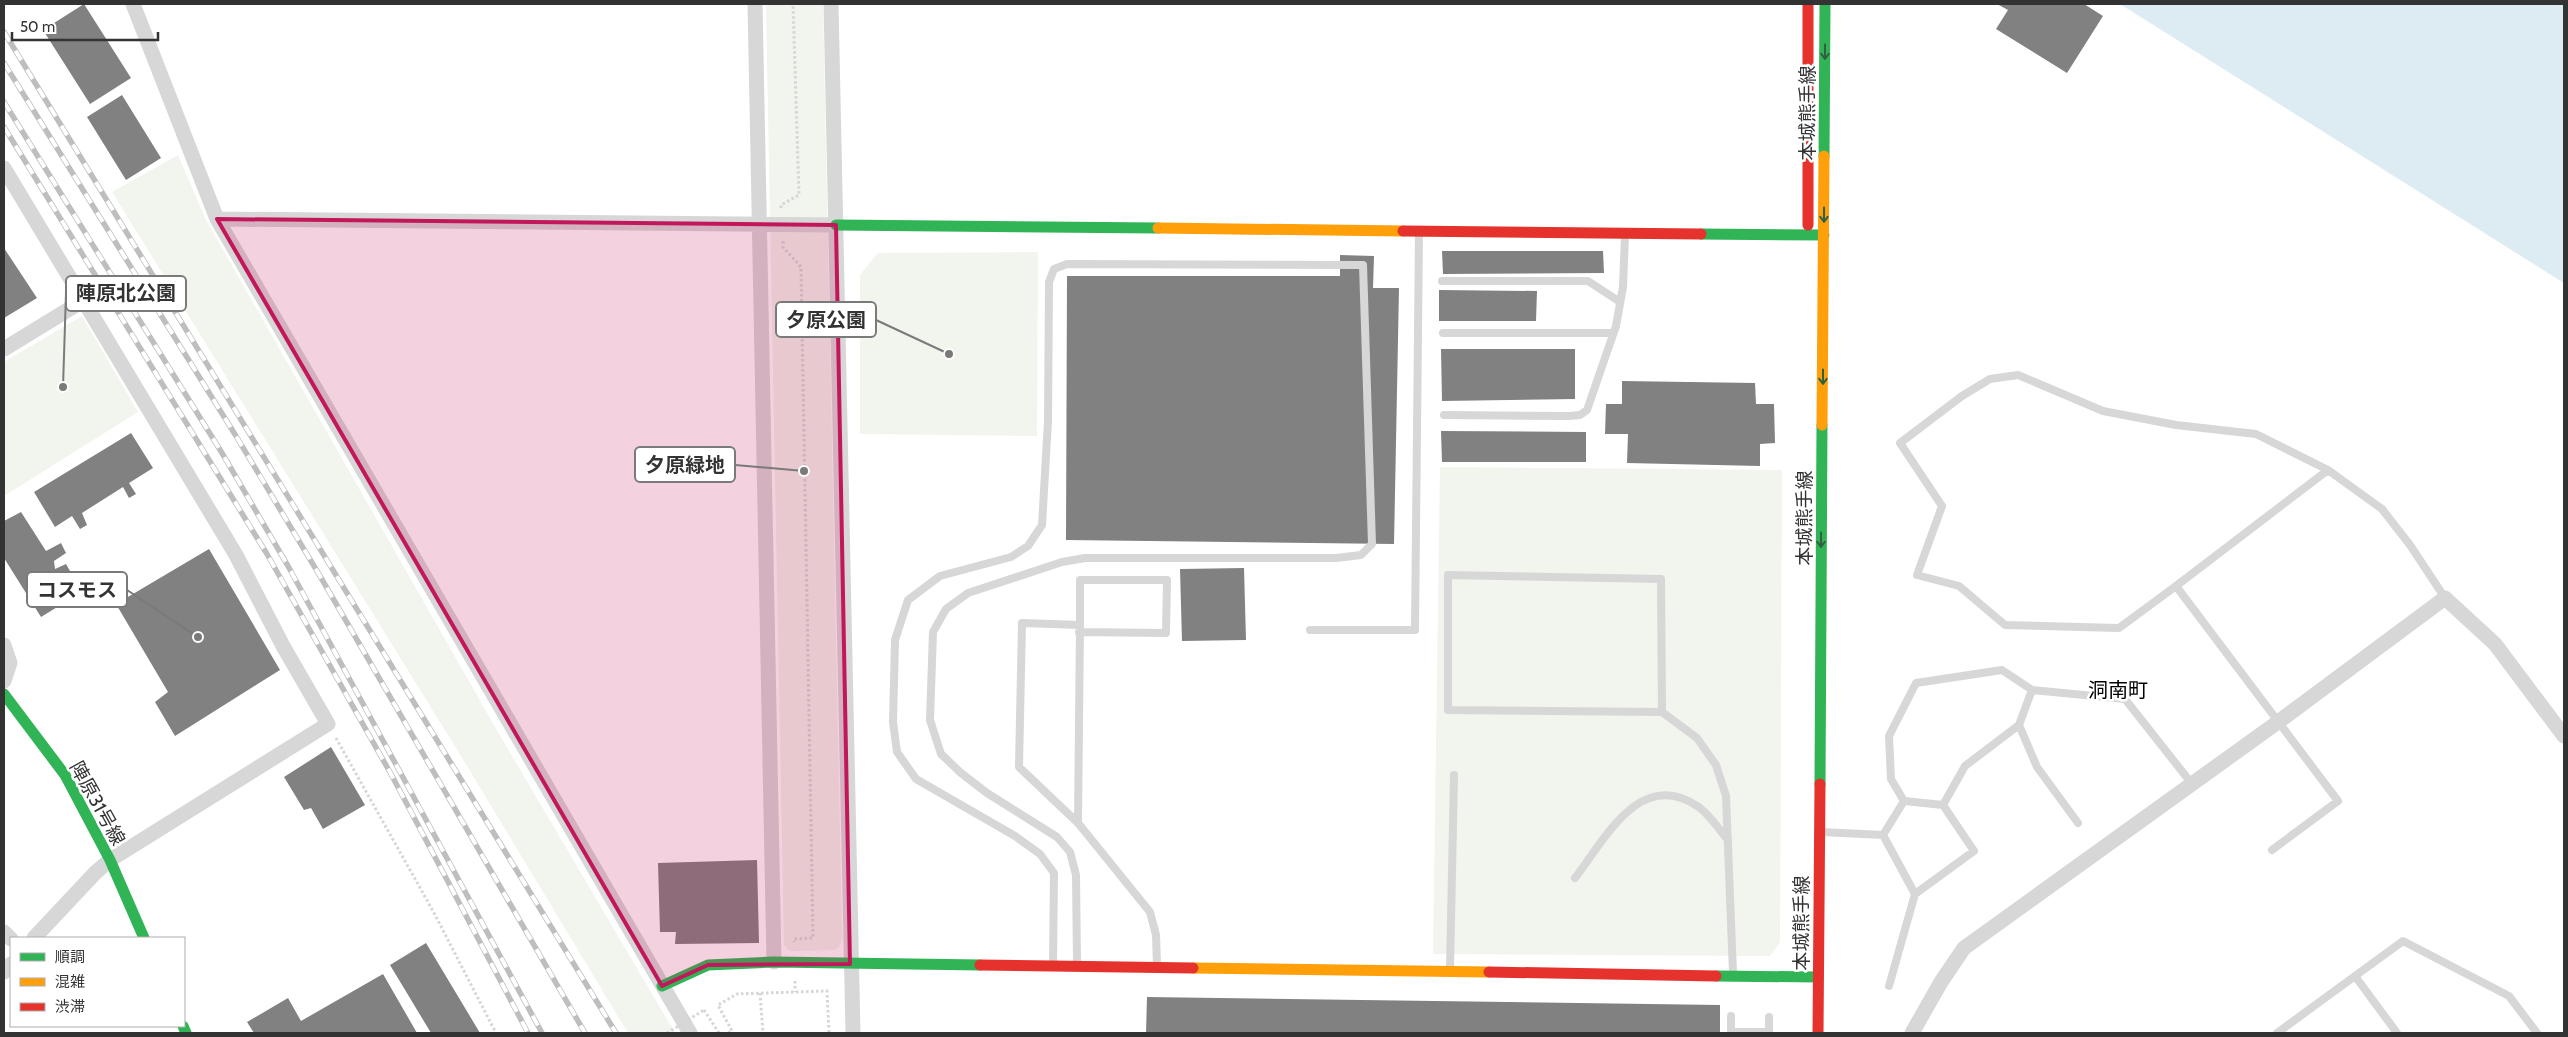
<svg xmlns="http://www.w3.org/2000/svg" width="2568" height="1037" font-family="Cabin,'Noto Sans JP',sans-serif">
<rect width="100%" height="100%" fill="#fff"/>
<path fill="#f1f5ed" d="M766,4H823L842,938L839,947L834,950L790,951L784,945Z
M178,155L206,220L498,732L675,1033H628L461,756L112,192Z
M1038,252L1037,436L860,434V275L878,253Z
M82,316L138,412L4,496V362Z
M1440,467L1782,470L1780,942L1770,956L1433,954Z"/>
<path fill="#ddebf3" d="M2120,4H2564V283Z"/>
<path fill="#818181" d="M84,4L131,78L90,104L43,30Z
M1997,4H2084L2103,16L2067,73L1996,29L2008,10Z
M122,95L161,158L126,180L87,117Z
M4,248L37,298L4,318Z
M1442,251H1603L1604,273L1443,274Z
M1340,255L1374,256L1373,288H1399L1394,544L1066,540L1067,276H1340Z
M1439,290L1537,291L1536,321H1439Z
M1441,349H1575V399L1442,401Z
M1622,381L1755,383L1756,404H1774L1775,443L1760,444V466L1627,463L1628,434H1605L1606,404H1622Z
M1441,431L1586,432V462H1442Z
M131,433L153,468L129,483L136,494L129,498L123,487L82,513L87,525L80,529L72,516L55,527L34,492Z
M21,512L46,551L61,543L66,553L54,561L55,569L66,564L70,571L60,578L72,598L41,617L4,558V521Z
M209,549L280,670L175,736L155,702L168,692L116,604Z
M1244,568L1246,640L1182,641L1180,569Z
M331,747L365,805L323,829L311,808L304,810L284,777Z
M757,860L759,943L675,944L676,932H660L658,863Z
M426,943L480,1033H431L390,965Z
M383,974L417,1033H254L247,1022L288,998L301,1021Z
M1147,997L1720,1005V1033H1146Z"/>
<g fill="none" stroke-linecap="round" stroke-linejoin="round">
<path stroke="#d6d6d6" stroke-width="3" stroke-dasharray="2.5 2.5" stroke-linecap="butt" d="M781,208V205L799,195L793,4
M783,241V247L801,267L813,938L794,939V942
M336,738L433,911L496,1033
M795,981V992
M760,993L763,1033
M704,1010L719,1033
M728,1033L732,1031L718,1005L737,994L827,991L829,1033"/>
<path stroke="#d7d7d7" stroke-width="8" d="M1442,281H1588L1620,302
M1443,333H1613
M1444,415L1569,416L1580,415L1587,410L1616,326L1623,287L1625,235
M2176,586L2119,628L2005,625L1959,586L1917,575L1942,506L1900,443L1962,396L1990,379L2018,375L2103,411L2176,425L2256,434L2328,470
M1310,630H1415L1419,232
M1079,632L1166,633L1167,580H1080V625
M1662,712L1661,579L1448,575V710L1662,712L1697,738L1716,765L1726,796L1733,973
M2019,725L2037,767L2078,823
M1904,801L1891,779L1889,736L1916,683L2002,670L2032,690
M1943,805L1965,766L2019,725L2032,690L2125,699L2192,784
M1078,823L1080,625L1022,623L1019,767L1078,823L1150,912L1156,935L1157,965
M1821,832L1883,835L1915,894L1974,851L1943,805L1904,801L1883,835
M2272,850L2338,801L2176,586L2328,470L2382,509L2410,545L2445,598
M1575,878C1605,839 1640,768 1697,806C1709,813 1719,830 1728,840
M1053,964L1054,873L1040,854L1015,836L916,779L897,752L893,722L895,640L908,600L940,576L1011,557L1028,546L1042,525L1048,421L1049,282L1054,269L1067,264L1363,265L1372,544L1361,555L1336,558H1085L1062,562L968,593L946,609L933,632L930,720L941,754L961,773L987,793L1057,837L1070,852L1076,875L1077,963
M1450,969L1454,775
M2355,976L2397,1033
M1889,986L1915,894
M1731,1016V1032H1769
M1769,1017V1033
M2277,1033L2403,941L2509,996L2537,1033"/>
<path stroke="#d7d7d7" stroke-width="15" d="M133,4L217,219L690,1033
M755,4L774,962
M831,4L853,1033
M4,168L236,555L283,646L328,724L110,860L95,873L34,938
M217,219L836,225
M4,349L84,300
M4,645L10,663L4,681
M4,932L11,939
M4,972L11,964
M1912,1033L1941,982L1964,948L2278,722L2445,598L2495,644L2564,736"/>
<path stroke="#30b455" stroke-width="11" d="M1824,156L1825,4
M836,225L1158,228
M1701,234L1824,235
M4,694L65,775L110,860L144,938
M1820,784L1822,425
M1716,976L1818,977
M662,986L708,965L774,962L980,965
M183,1026L186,1033"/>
<path stroke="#ff9f0a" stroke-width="11" d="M1158,228L1403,231
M1822,425L1824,156
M1193,968L1489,972"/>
<path stroke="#e5322d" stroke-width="11" d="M1808,4V225
M1403,231L1701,234
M980,965L1193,968
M1489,972L1716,976
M1818,1033L1820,784"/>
<g stroke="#bebebe" stroke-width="5.5">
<path id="rail" d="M4,32L616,1033
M4,63L236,436L320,576L585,1033
M4,102L222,453L288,566L542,1033
M4,127L267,554L391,774L528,1033"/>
</g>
<use href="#rail" stroke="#fff" stroke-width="4" stroke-dasharray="11" stroke-linecap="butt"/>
<path stroke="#d6d6d6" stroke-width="3" stroke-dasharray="2.5 2.5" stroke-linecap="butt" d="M667,1033L704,1010"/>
</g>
<defs><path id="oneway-shaft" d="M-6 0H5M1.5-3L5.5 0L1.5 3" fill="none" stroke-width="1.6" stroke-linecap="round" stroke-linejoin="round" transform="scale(1.25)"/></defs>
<g stroke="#32603f">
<use href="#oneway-shaft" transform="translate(1825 52) rotate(90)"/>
<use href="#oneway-shaft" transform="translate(1824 215) rotate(90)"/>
<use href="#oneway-shaft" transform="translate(1823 377) rotate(90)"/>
<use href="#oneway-shaft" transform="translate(1821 540) rotate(90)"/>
</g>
<path fill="#c2185b" fill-opacity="0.2" stroke="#c2185b" stroke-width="4" stroke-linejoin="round" d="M217,219L836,225L850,964L708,965L662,986Z"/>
<g text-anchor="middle" stroke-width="5" stroke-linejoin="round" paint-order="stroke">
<g font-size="19" fill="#333" stroke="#fff">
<text transform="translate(1807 113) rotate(-90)" y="7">本城熊手線</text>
<text transform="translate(1804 518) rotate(-90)" y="7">本城熊手線</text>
<text transform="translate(98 803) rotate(61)" y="7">陣原31号線</text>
<text transform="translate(1801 923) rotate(-90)" y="7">本城熊手線</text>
</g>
<g font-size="20" fill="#000" stroke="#fff">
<text x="2118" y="697">洞南町</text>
</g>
</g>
<path fill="none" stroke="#7a7a7a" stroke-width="2" d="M63 387L66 293M949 354L876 320M804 471L735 465M198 637L127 590"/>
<g fill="#7a7a7a" stroke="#fff" stroke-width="2">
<circle cx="63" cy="387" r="5"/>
<circle cx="949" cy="354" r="5"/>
<circle cx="804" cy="471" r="5"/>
<circle cx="198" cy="637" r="5"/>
</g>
<g fill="#fff" stroke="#7a7a7a" stroke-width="2">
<rect x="66" y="276" width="120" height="35" rx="5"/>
<rect x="776" y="302" width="100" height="35" rx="5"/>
<rect x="635" y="447" width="100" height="35" rx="5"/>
<rect x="27" y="572" width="100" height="35" rx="5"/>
</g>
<g font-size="20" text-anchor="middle" font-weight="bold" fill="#333">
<text x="126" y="300">陣原北公園</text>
<text x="826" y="327">夕原公園</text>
<text x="685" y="472">夕原緑地</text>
<text x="77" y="597">コスモス</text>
</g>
<rect width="2568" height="1037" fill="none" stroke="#333333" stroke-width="10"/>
<rect x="10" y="937" width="175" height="90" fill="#ffffff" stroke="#adadad"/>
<rect x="20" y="953" width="25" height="8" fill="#30b455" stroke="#adadad"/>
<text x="55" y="962" font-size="15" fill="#333333">順調</text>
<rect x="20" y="978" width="25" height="8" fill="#ff9f0a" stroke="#adadad"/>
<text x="55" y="987" font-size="15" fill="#333333">混雑</text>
<rect x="20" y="1003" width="25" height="8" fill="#e5322d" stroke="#adadad"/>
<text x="55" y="1012" font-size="15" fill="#333333">渋滞</text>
<path d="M12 32v8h146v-8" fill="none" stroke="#333333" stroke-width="2.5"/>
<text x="20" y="32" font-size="15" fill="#333333" stroke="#ffffff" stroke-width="4" paint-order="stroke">50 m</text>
</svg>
